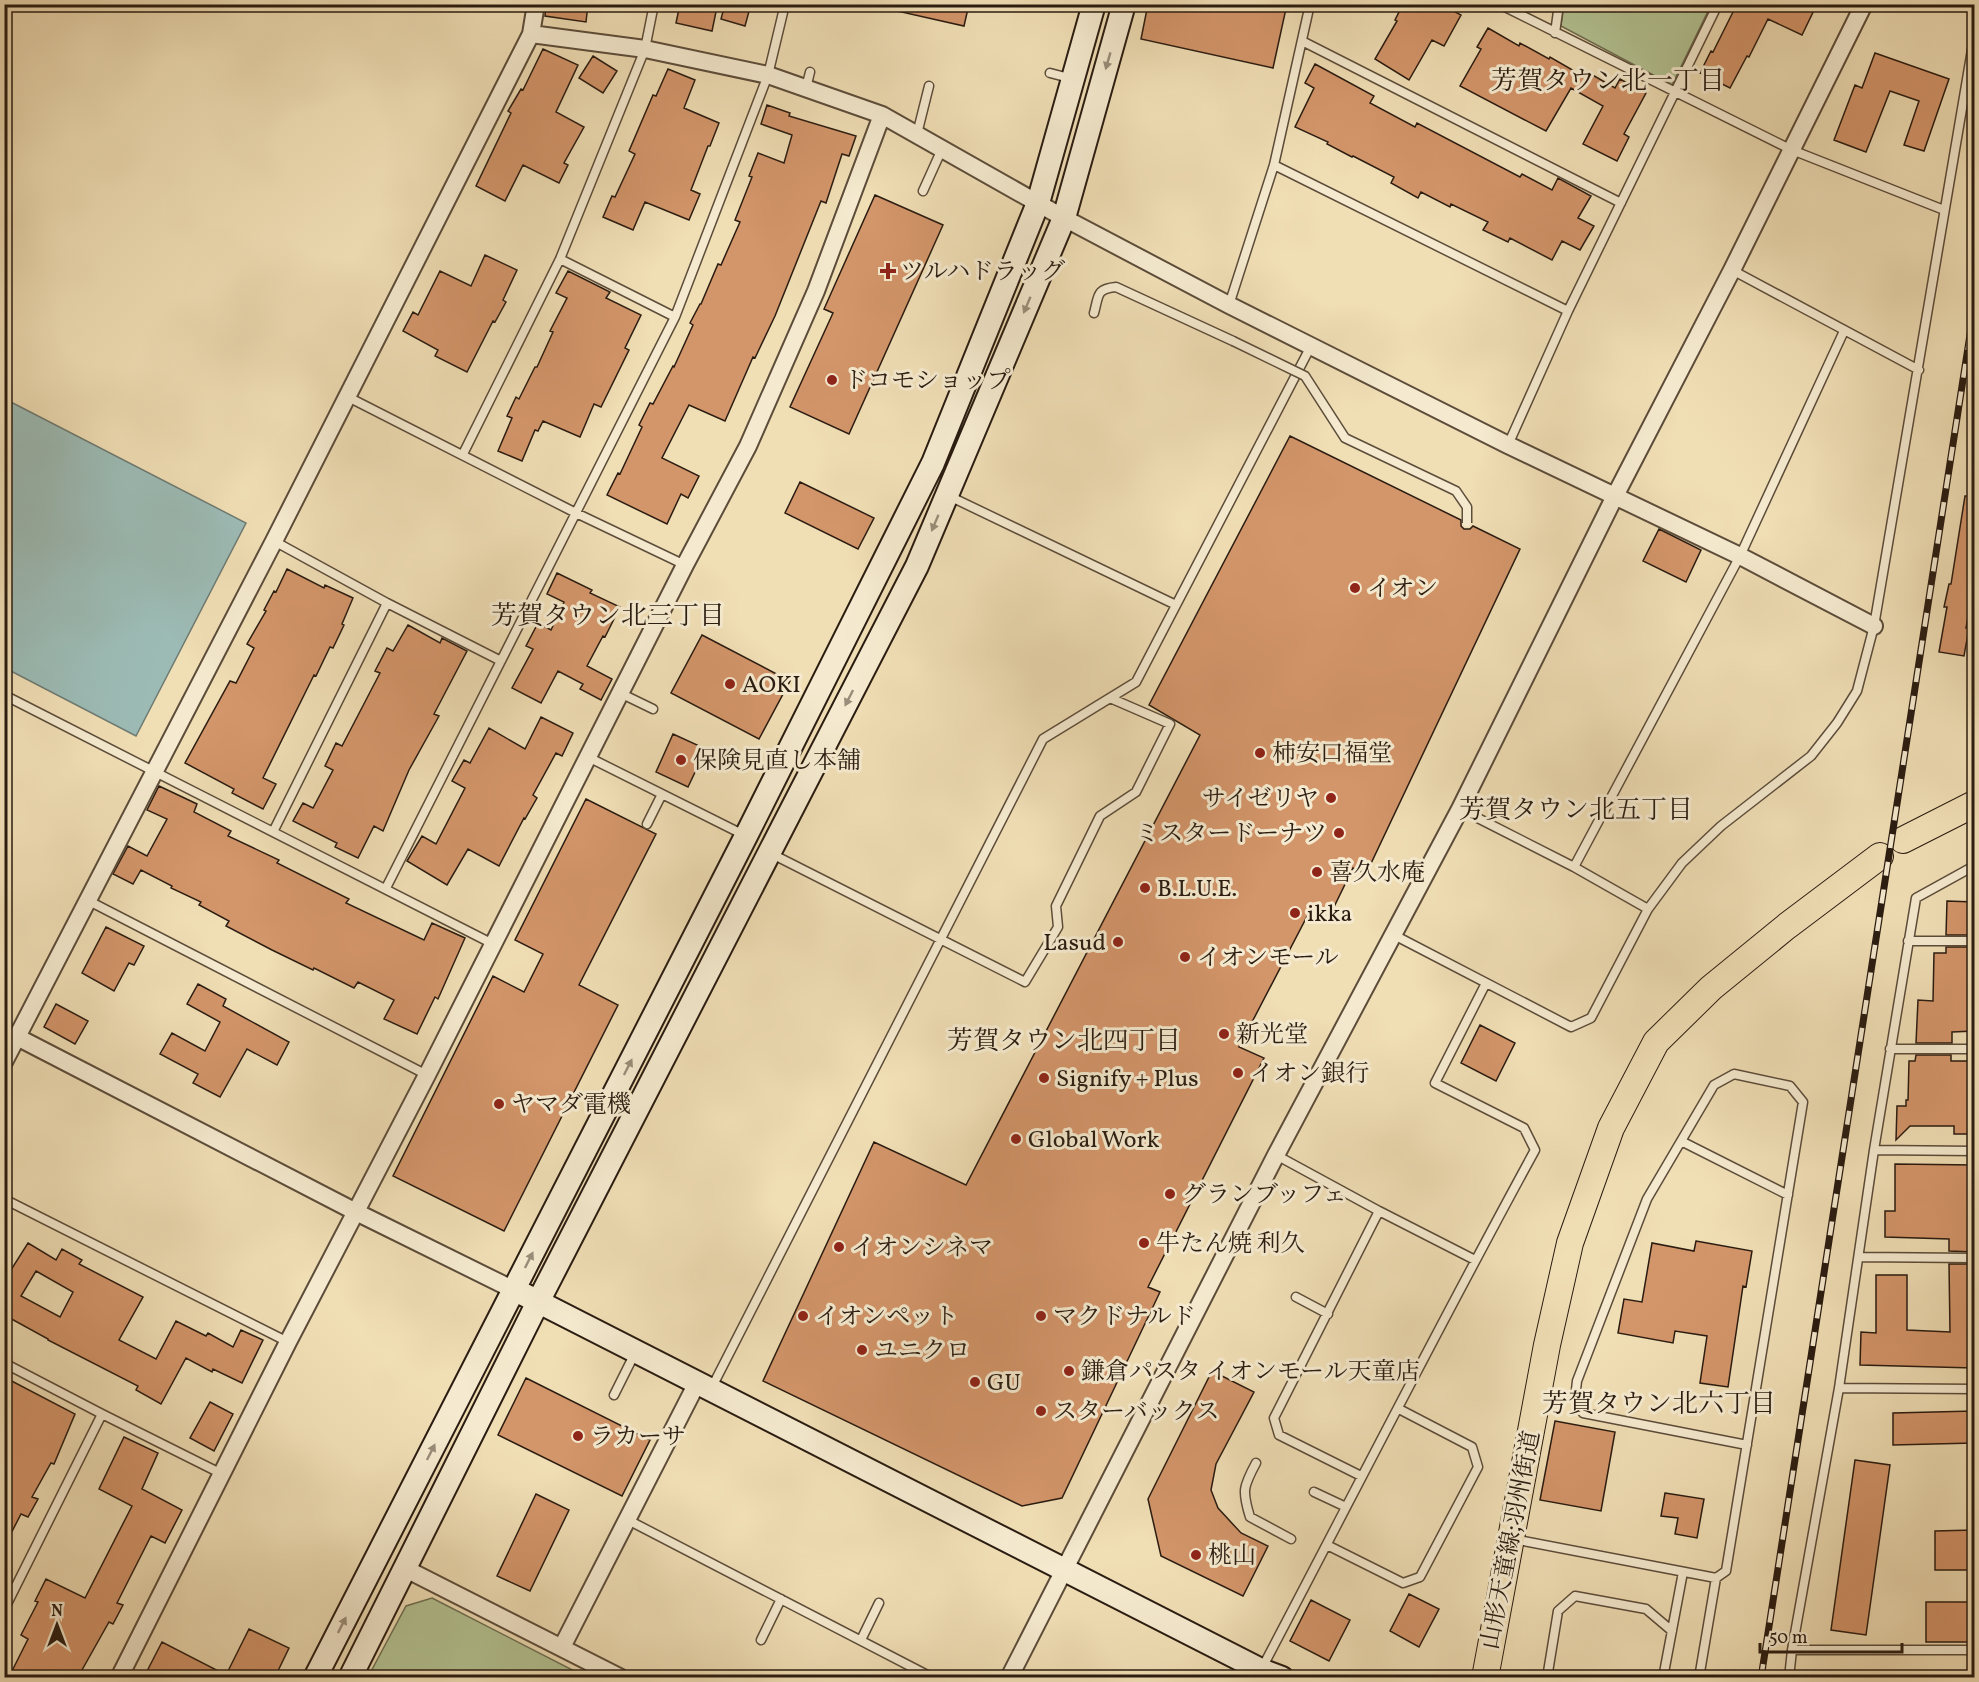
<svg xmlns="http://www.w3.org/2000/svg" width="1979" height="1682" font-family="Vollkorn,'Noto Serif JP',serif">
<rect width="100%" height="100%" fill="#f0deb5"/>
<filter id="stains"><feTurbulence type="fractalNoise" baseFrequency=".00333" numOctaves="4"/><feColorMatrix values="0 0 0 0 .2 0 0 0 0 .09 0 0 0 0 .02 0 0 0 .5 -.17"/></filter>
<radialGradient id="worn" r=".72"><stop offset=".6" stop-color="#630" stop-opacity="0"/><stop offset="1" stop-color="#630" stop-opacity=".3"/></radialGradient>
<path fill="#b3c292" stroke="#6e6f52" stroke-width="1.5" d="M1564,5V4L1711,5L1672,85L1561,26Z
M432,1598L586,1677H368L406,1606Z"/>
<path fill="#9cbbb5" stroke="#6e7b73" stroke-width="1.5" d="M5,399L246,523L136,736L5,668Z"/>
<path fill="#d3956a" stroke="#2a1c11" stroke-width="1.5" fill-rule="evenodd" d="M546,4H588L586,22L545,16Z
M680,4H706L717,7L712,31L676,23Z
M725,4H751L745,26L721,19Z
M898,4H969L964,26L897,11Z
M1148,4H1287L1273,68L1141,39Z
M1403,4H1441L1461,15L1444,46L1432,40L1409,80L1375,59L1397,21L1395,20Z
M1737,4H1817L1802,35L1768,19L1749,57L1747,56L1730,88L1700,73L1711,51L1713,52Z
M1488,28L1519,46L1520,43L1549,59L1550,57L1581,75L1584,70L1615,88L1620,79L1646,93L1624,134L1629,137L1617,161L1583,144L1603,106L1571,88L1546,131L1460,86L1481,49L1477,47Z
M543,49L578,65L556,112L584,127L564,163L568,165L559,183L523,165L505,201L476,186L511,113L508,111L521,89L523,90Z
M1875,53L1949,79L1924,151L1904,145L1919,101L1890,91L1866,152L1834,140L1855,85L1862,88Z
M593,56L617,71L603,93L579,78Z
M1315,64L1374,96L1370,103L1415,127L1417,123L1520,177L1522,174L1552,190L1558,178L1591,196L1578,218L1594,226L1580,250L1562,241L1552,260L1510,238L1508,242L1483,230L1488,222L1451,204L1450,207L1421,192L1418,198L1391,183L1394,177L1353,156L1352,157L1327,144L1328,142L1295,127L1314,88L1305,83Z
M668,69L695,80L684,108L719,123L710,146H708L691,190L700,194L689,220L645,202L633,230L603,217L612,196L615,197L635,154L629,151L653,95L656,96Z
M767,105L790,113L789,116L856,136L849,156L842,154L826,203L821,201L775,316L755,358L753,357L725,421L689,405L662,458L699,476L688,498L681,494L667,524L607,495L618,473L620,474L642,427L639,425L650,403L653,404L673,366L674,367L693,325L690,323L700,304H701L718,264L721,265L740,222L735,220L752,177L749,176L758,153L784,163L792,135L761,124Z
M875,195L943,225L849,434L790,407L833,313L824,309Z
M485,255L517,270L503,300L506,302L495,322L493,321L467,372L435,356L438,350L403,331L413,312L418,315L440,271L471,286Z
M568,271L610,292L606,298L641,315L625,348L629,350L601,407L594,404L580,437L543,421L538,431L535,430L522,461L498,451L512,418L507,416L516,397L519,399L535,367H537L553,332L550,331L567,298L556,293Z
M1290,436L1461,520V526L1464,529H1470L1473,526L1520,549L1366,874L1353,868L1331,913L1313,905L1239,1047L1264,1058L1148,1287L1160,1292L1062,1498L1022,1506L763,1381L874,1142L966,1185L1200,735L1149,705Z
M800,482L874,518L858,549L785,513Z
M1965,496H1974V582L1966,628H1969L1964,656L1939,652L1947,607H1944L1949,584H1951Z
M1659,529L1701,550L1686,582L1643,561Z
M287,569L324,588L325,585L353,598L342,624L344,625L333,648L330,647L316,676L314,675L263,778L276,784L263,809L232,793L234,789L185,763L230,681L236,683L254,648L247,644L266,611L264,610L274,591L276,592Z
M557,573L592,590L590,593L620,607L605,637L603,636L587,666L612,679L601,700L580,689L583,684L558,671L541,703L512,688L533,649L526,646L538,623L551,630L564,602L547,594Z
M408,625L440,643L442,638L467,651L434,714L439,716L409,770L383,831L374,826L358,858L335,847L337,843L293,821L303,803L313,808L333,770L325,766L336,743L342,746L380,673L375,671L387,648L393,651Z
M702,635L790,681L759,739L671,693Z
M541,717L573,733L562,756L556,753L533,795L537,798L525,819L524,818L499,866L468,849L447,885L407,861L422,836L436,844L465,788L452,781L464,760L470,763L489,728L525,749Z
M673,734L706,749L688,787L656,772Z
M159,786L197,804L194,812L231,831L228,836L279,860L277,863L349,899L346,903L424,940L432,923L465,938L438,999L435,997L417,1034L384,1019L394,1000L358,982L354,988L314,968L313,970L272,950L226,926L229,921L199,905L201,902L171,888L172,886L141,870L133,884L113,874L128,846L147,856L167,819L147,810Z
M586,799L656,834L579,985L618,1005L504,1231L393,1176L493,976L524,992L543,954L515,940Z
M1947,901L1974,902V935H1946Z
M106,927L144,946L134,965L129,963L114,991L82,973Z
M1946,947H1974V1031L1952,1032V1043H1916L1918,1000L1933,1001L1934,953H1946Z
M198,984L226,999L223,1006L289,1042L277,1065L247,1049L220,1097L193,1083L198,1074L160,1054L172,1033L205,1051L220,1022L187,1004Z
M56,1004L88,1021L75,1044L44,1027Z
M1480,1025L1515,1043L1496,1081L1461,1063Z
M1916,1055H1951V1061H1968V1103L1974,1104V1134H1954V1126H1910L1896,1140L1897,1106H1906V1100H1908L1909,1061H1915Z
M1895,1164L1974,1165V1252L1949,1251V1239L1885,1237V1211H1895Z
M1696,1241L1752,1251L1746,1287L1743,1286L1728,1387L1700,1383L1707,1336L1675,1331L1673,1343L1618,1333L1624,1299L1642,1302L1652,1243L1694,1251Z
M28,1243L56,1260L62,1249L82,1260L79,1264L143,1297L119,1340L156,1359L176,1321L206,1336L208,1333L233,1347L241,1330L263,1340L242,1383L213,1369L212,1372L186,1358L161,1404L136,1390L138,1386L48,1340V1339L8,1317L4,1322V1281ZM36,1271L73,1292L60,1317L21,1296Z
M1949,1264H1974V1368L1860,1365L1861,1332L1876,1333V1275H1907V1330L1950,1332Z
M1212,1371L1254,1392L1216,1464L1211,1490L1218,1508L1241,1533L1268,1546L1243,1596L1161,1556L1148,1499Z
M4,1377L75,1414L54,1464L51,1463L32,1497L38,1499L28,1517L21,1514L4,1547Z
M526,1378L650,1440L622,1496L498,1435Z
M210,1402L233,1414L214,1451L190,1438Z
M1974,1411V1443L1893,1445V1413Z
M1555,1421L1615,1432L1601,1511L1540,1500Z
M124,1437L158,1453L142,1489L182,1510L165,1543L151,1536L117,1603L123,1605L113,1624L109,1622L78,1677H9L28,1639L21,1635L38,1602L35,1601L46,1579L85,1598L132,1506L99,1489Z
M1855,1460L1890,1465L1866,1635L1831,1630Z
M1665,1493L1704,1499L1697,1538L1675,1534L1678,1518L1661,1516Z
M536,1494L569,1510L530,1591L497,1576Z
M1974,1530V1570H1935V1531Z
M1409,1594L1439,1609L1419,1647L1390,1631Z
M1311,1600L1350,1620L1329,1661L1290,1641Z
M1926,1602H1974V1642H1926Z
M249,1629L289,1648L275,1677H144L162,1642L226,1675Z"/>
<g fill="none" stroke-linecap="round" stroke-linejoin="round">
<g stroke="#5c4c3a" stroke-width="11">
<path id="lane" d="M1499,4L1792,150L1944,210
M1555,33L1559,4
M1302,41L1621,203
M1050,73L1073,79
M806,88L810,72
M917,134L929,86
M1274,165L1568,311
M923,191L942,149
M560,259L675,317
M1732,270L1919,370
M1229,305L1274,165L1310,4
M1094,313C1099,295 1096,289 1116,287L1233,341
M348,397L576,513L685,565
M1508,445L1568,311L1718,4
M463,454L560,259L645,49L654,4
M949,496L1176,605
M274,541L387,603L501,661
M620,693L653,709
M4,695L493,944
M588,757L746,836
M1460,809L1574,867L1648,909
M647,824L662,794
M273,832L387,603
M770,853L1025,982L1058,927L1056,906L1100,816L1136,792L1170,724L1110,698
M1574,867L1740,556L1844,331
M386,888L675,317L768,75L785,4
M89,901L427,1075
M1394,935L1571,1027L1591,1018L1648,909L1682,863L1721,826L1811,756L1837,723L1857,691L1874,626L1974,38
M1908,941H1974
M1890,1049H1974
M1681,1141L1788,1195
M1874,1150L1974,1151
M1276,1155L1379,1211L1475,1260
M4,1199L288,1342
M1859,1257L1974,1258
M1296,1297L1328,1314
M4,1363L102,1414L222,1474
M1839,1388L1974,1389
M711,1389L1043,739L1136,682L1311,346
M614,1395L635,1353
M1256,1463C1243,1487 1242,1491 1250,1517L1291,1539
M1361,1476L1279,1435L1274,1418L1379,1211
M1314,1492L1346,1507
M628,1520L933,1678
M1513,1539L1716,1578
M1327,1545L1403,1583L1420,1577L1478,1467L1472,1447L1399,1409
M4,1610L102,1414
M761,1640L781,1599
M861,1640L879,1603
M1792,1650H1974
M1261,1670C1352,1497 1441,1322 1535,1150L1524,1128L1435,1083L1486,983
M1553,1678L1548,1672L1558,1611L1575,1596L1646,1609L1672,1631
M1663,1678L1683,1572
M1699,1678L1716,1578L1726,1571L1803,1102L1790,1086L1734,1074L1714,1085L1647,1199L1577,1381L1575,1399L1583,1413L1747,1445
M1789,1678L1792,1650L1839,1388L1874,1150L1916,898L1974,866"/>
</g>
<g stroke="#5c4c3a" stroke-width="20">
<path id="street" d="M531,34L645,49L768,75L882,115L1064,218L1229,305L1508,445L1740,556L1874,626
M17,1037L356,1212L514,1290
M4,1062L274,541L531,34L536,4
M404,1568L621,1678
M562,1647L697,1383
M119,1678L288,1342L427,1075L685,565L748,446L816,291L882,115
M1009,1678L1276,1155L1460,809L1615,496L1732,270L1864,4"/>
</g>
<g stroke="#2a1c11" stroke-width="26">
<path id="secondary" d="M525,1295L1261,1670L1282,1678
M315,1678L746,836L933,463L1038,203L1094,4
M350,1678L538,1302L917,566L1064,218L1124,4"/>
</g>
<g stroke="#2a1c11" stroke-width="28">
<path id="primary" d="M1903,840L1974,804
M1485,1678L1547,1345L1570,1243L1611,1128L1656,1042L1711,988L1787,926L1880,856"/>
</g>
<use href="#lane" stroke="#f5eacf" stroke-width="8"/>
<use href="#street" stroke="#f5eacf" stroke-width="16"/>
<use href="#secondary" stroke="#f5eacf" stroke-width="22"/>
<use href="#primary" stroke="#f0deb5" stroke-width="26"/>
<g stroke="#2a1c11" stroke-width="7">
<path id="rail" d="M1761,1678L1974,309"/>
</g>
<use href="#rail" stroke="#f5eacf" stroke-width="4.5" stroke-dasharray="14" stroke-linecap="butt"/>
<g stroke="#5c4c3a" stroke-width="11" stroke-linecap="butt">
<path id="lane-bridge" d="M1233,341L1305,376L1345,438L1456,491L1467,507V523"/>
</g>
<use href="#lane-bridge" stroke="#f5eacf" stroke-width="8"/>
</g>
<defs><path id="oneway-solid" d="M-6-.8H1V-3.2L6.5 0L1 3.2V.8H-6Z" transform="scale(1.5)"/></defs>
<g fill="#9a8d7a">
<use href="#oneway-solid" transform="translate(1108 61) rotate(106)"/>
<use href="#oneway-solid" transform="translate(1027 305) rotate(113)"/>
<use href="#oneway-solid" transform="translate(935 523) rotate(113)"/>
<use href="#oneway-solid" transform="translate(849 698) rotate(117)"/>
<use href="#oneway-solid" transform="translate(628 1067) rotate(-63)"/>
<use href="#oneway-solid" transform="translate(529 1260) rotate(-63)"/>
<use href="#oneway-solid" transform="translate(431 1452) rotate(-63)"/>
<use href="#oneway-solid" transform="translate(342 1625) rotate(-63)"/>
</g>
<g fill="#8f2418" stroke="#f5eacf" stroke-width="2">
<path d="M885 262h6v6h6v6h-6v6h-6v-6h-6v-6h6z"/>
<circle cx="832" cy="380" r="6"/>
<circle cx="1355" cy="588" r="6"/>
<circle cx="730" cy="684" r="6"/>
<circle cx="1260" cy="753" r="6"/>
<circle cx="681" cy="760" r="6"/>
<circle cx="1331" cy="798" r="6"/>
<circle cx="1339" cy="833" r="6"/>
<circle cx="1317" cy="872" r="6"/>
<circle cx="1145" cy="888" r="6"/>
<circle cx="1295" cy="913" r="6"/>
<circle cx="1118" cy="942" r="6"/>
<circle cx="1185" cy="957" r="6"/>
<circle cx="1224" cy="1034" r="6"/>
<circle cx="1238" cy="1073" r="6"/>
<circle cx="1044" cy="1078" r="6"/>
<circle cx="499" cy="1104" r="6"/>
<circle cx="1016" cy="1139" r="6"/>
<circle cx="1170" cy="1194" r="6"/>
<circle cx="1144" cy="1243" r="6"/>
<circle cx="839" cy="1247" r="6"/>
<circle cx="803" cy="1316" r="6"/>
<circle cx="1041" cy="1316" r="6"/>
<circle cx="862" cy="1350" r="6"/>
<circle cx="1069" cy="1371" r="6"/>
<circle cx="975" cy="1382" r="6"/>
<circle cx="1041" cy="1411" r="6"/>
<circle cx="578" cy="1436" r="6"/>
<circle cx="1196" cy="1555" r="6"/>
</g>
<g text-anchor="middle" stroke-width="6" stroke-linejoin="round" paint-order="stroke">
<g font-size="24" fill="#2a1c11" stroke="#f5eacf" text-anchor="start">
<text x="900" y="279">ツルハドラッグ</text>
<text x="844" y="388">ドコモショップ</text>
<text x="1367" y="596">イオン</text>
<text x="742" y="692">AOKI</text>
<text x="1272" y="761">柿安口福堂</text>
<text x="693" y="768">保険見直し本舗</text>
<text x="1319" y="806" text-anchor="end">サイゼリヤ</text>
<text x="1327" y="841" text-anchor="end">ミスタードーナツ</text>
<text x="1329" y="880">喜久水庵</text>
<text x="1157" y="896">B.L.U.E.</text>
<text x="1307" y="921">ikka</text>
<text x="1106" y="950" text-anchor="end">Lasud</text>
<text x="1197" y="965">イオンモール</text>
<text x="1236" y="1042">新光堂</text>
<text x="1250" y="1081">イオン銀行</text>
<text x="1056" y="1086">Signify + Plus</text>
<text x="511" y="1112">ヤマダ電機</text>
<text x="1028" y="1147">Global Work</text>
<text x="1182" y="1202">グランブッフェ</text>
<text x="1156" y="1251">牛たん焼 利久</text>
<text x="851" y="1255">イオンシネマ</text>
<text x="815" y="1324">イオンペット</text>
<text x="1053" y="1324">マクドナルド</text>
<text x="874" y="1358">ユニクロ</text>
<text x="1081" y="1379">鎌倉パスタ イオンモール天童店</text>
<text x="987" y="1390">GU</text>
<text x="1053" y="1419">スターバックス</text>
<text x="590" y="1444">ラカーサ</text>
<text x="1208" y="1563">桃山</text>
</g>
<g font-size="24" fill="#2a1c11" stroke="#f5eacf">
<text transform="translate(1510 1540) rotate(-79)" y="8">山形天童線;羽州街道</text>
</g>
<g font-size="26" fill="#2a1c11" stroke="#f5eacf">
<text x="1608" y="89">芳賀タウン北一丁目</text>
<text x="608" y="624">芳賀タウン北三丁目</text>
<text x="1576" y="818">芳賀タウン北五丁目</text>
<text x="1064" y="1049">芳賀タウン北四丁目</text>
<text x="1659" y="1412">芳賀タウン北六丁目</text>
</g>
</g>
<rect width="1979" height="1682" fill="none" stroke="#f0deb5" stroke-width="24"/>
<rect x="6" y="6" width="1967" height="1670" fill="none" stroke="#2a1c11" stroke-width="3"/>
<rect x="12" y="12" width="1955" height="1658" fill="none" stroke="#2a1c11" stroke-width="1.5"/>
<g transform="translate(57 1625)" stroke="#f5eacf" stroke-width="4.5" paint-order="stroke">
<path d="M0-4.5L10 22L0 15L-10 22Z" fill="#2a1c11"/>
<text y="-9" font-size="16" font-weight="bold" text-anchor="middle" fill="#2a1c11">N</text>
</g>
<path d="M1760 1643v9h142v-9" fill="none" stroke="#2a1c11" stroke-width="3"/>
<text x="1769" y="1643" font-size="18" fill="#2a1c11" stroke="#f5eacf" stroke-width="4.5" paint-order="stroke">50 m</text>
<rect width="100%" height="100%" filter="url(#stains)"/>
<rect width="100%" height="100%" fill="url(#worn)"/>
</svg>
